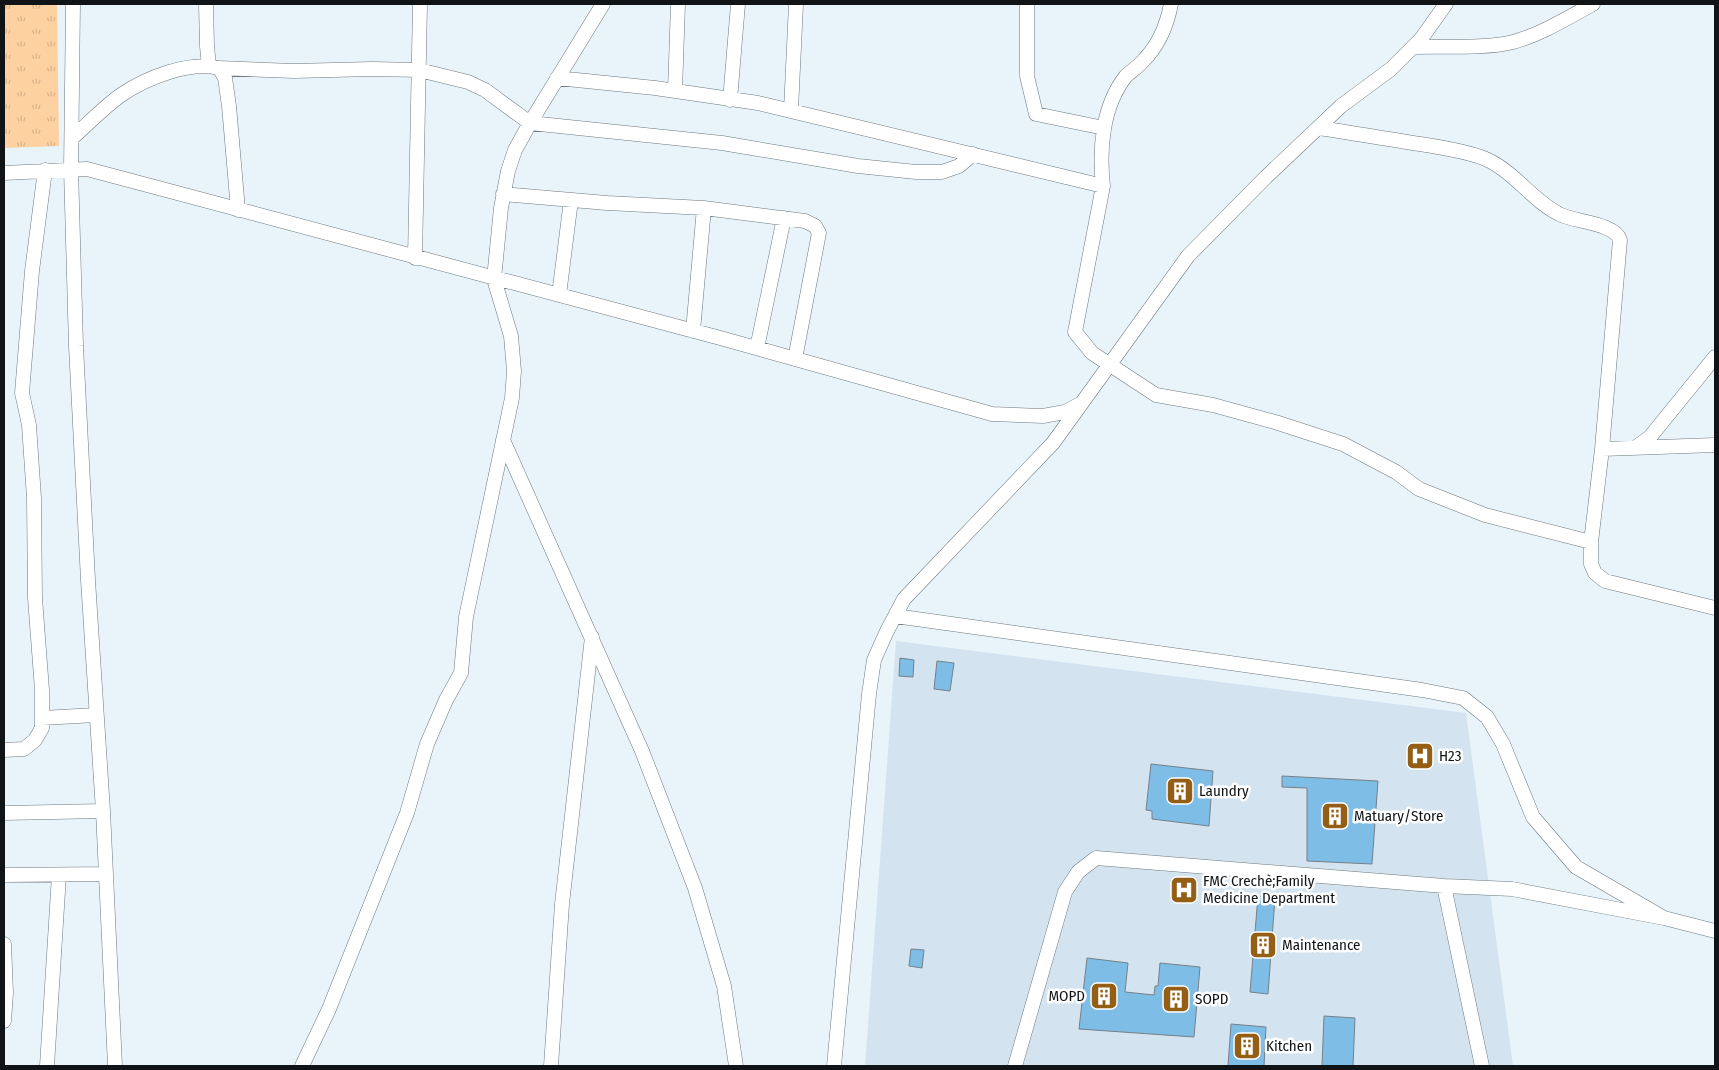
<svg xmlns="http://www.w3.org/2000/svg" width="1719" height="1070" font-family="'Fira Sans Condensed',sans-serif">
<defs>
<pattern id="grass-tufts" width="24" height="20" patternUnits="userSpaceOnUse" patternTransform="scale(1.25)"><rect width="24" height="20" fill="#fed1a0"/><path d="M3 7l-1-3M5 7V3M7 7l1-3M15 17l-1-3M17 17v-4M19 17l1-3" fill="none" stroke="#d9b389"/></pattern>
</defs>
<rect width="100%" height="100%" fill="#e8f3fa"/>
<path fill="#d3e4f0" d="M896,641L1466,713L1513,1066H865Z"/>
<path fill="url(#grass-tufts)" d="M4,4H57L59,146L4,148Z"/>
<path fill="#7ebde5" stroke="#768087" d="M900,658L914,660L913,677L899,676Z
M937,661L954,663L950,691L934,689Z
M1151,764L1213,771L1209,826L1152,819V811L1146,810Z
M1282,776L1378,781L1372,864L1307,861V788L1282,787Z
M1258,896L1275,898L1268,994L1250,992Z
M911,949L924,950L922,968L909,966Z
M1087,958L1128,963L1125,992L1154,995L1155,986H1158L1160,963L1200,967L1194,1037L1079,1029Z
M1324,1016L1355,1018L1353,1066H1322Z
M1231,1024L1266,1027L1264,1066H1228Z"/>
<g fill="none" stroke-linecap="round" stroke-linejoin="round">
<g stroke="#6e787e" stroke-width="15">
<path id="minor" d="M73,4L71,169L76,346L88,580L103,811L115,1066
M206,4L207,46L209,66
M1027,4V76L1036,114L1104,128
M1171,4C1167,25 1158,46 1143,61C1138,67 1131,71 1126,76C1102,106 1099,150 1103,186L1075,332L1092,353L1156,395L1213,405L1275,422L1343,444L1396,472L1419,489L1485,515L1591,542
M1413,47C1442,46 1486,49 1513,42C1542,34 1567,18 1593,4
M219,68L294,71L372,69L419,70L468,82L485,90L530,123L722,143L858,166L916,172H942L959,166L973,154
M557,78L655,88L758,103L1103,186
M675,91L678,4
M730,100L738,4
M791,110L796,4
M1319,128C1353,133 1387,139 1420,144C1440,147 1473,152 1490,161C1516,174 1533,201 1559,214C1574,222 1615,223 1620,240L1602,449L1591,542V564L1595,573L1605,581L1715,608
M72,138C88,124 104,107 121,95C146,78 188,61 219,68L225,78L229,106L238,210
M4,173L87,169L724,339L992,414L1043,416L1065,412L1080,404
M503,194L607,203L704,208L805,221L815,226L819,233L795,359
M415,258L420,4
M559,295L571,200
M693,331L704,208
M757,348L784,218
M503,440L642,751L695,888L724,986L736,1066
M1635,448L1650,437L1715,357
M1602,449L1715,445
M895,616L1422,690L1463,698L1487,717L1503,744L1533,817L1576,867L1664,918
M42,718L96,715
M4,750L24,749L35,740L42,728V690L35,598L34,498L29,425L22,393L32,271L45,170
M4,813L103,811
M4,875L106,874
M1444,886L1482,1066
M4,944L6,993L4,1021
M47,1066L59,875
M302,1066L329,1009L407,813L427,744L446,700L461,673L466,617L512,398L514,371L511,336L494,279L501,208L508,171L515,150L530,123L603,4
M551,1066L562,904L592,637
M834,1066L869,694L874,660L887,631L904,599L1053,443L1188,256L1266,177L1341,106L1391,69L1421,39L1446,4
M1015,1066L1065,892L1078,872L1096,858L1444,886L1512,889L1664,918L1715,931"/>
</g>
<use href="#minor" stroke="#fff" stroke-width="14"/>
</g>
<defs>
<g id="hospital-square" transform="scale(1.4375)"><rect x="-9" y="-9" width="18" height="18" rx="4" fill="#945e14" stroke="#fff"/><path d="M-5-5h3v3.5h4V-5h3V5h-3V1.5h-4V5h-3Z" fill="#fff"/></g>
<g id="building-square" transform="scale(1.4375)"><rect x="-9" y="-9" width="18" height="18" rx="4" fill="#945e14" stroke="#fff"/><path d="M-4-6H4V6H1V3H-1V6H-4ZM-2.5-4.3h1.7v1.8h-1.7ZM.8-4.3h1.7v1.8H.8ZM-2.5-1h1.7V.8h-1.7ZM.8-1h1.7V.8H.8Z" fill="#fff"/></g>
</defs>
<g fill-rule="evenodd">
<use href="#hospital-square" x="1420" y="756"/>
<use href="#building-square" x="1180" y="791"/>
<use href="#building-square" x="1335" y="816"/>
<use href="#hospital-square" x="1184" y="890"/>
<use href="#building-square" x="1263" y="945"/>
<use href="#building-square" x="1104" y="996"/>
<use href="#building-square" x="1176" y="999"/>
<use href="#building-square" x="1247" y="1046"/>
</g>
<g text-anchor="middle" stroke-width="5" stroke-linejoin="round" paint-order="stroke">
<g font-size="15" fill="#101416" stroke="#fff" text-anchor="start">
<text x="1439" y="761">H23</text>
<text x="1199" y="796">Laundry</text>
<text x="1354" y="821">Matuary/Store</text>
<text x="1203" y="886">FMC Crechè;Family<tspan x="1203" dy="17">Medicine Department</tspan></text>
<text x="1282" y="950">Maintenance</text>
<text x="1085" y="1001" text-anchor="end">MOPD</text>
<text x="1195" y="1004">SOPD</text>
<text x="1266" y="1051">Kitchen</text>
</g>
</g>
<rect width="1719" height="1070" fill="none" stroke="#101416" stroke-width="10"/>
</svg>
